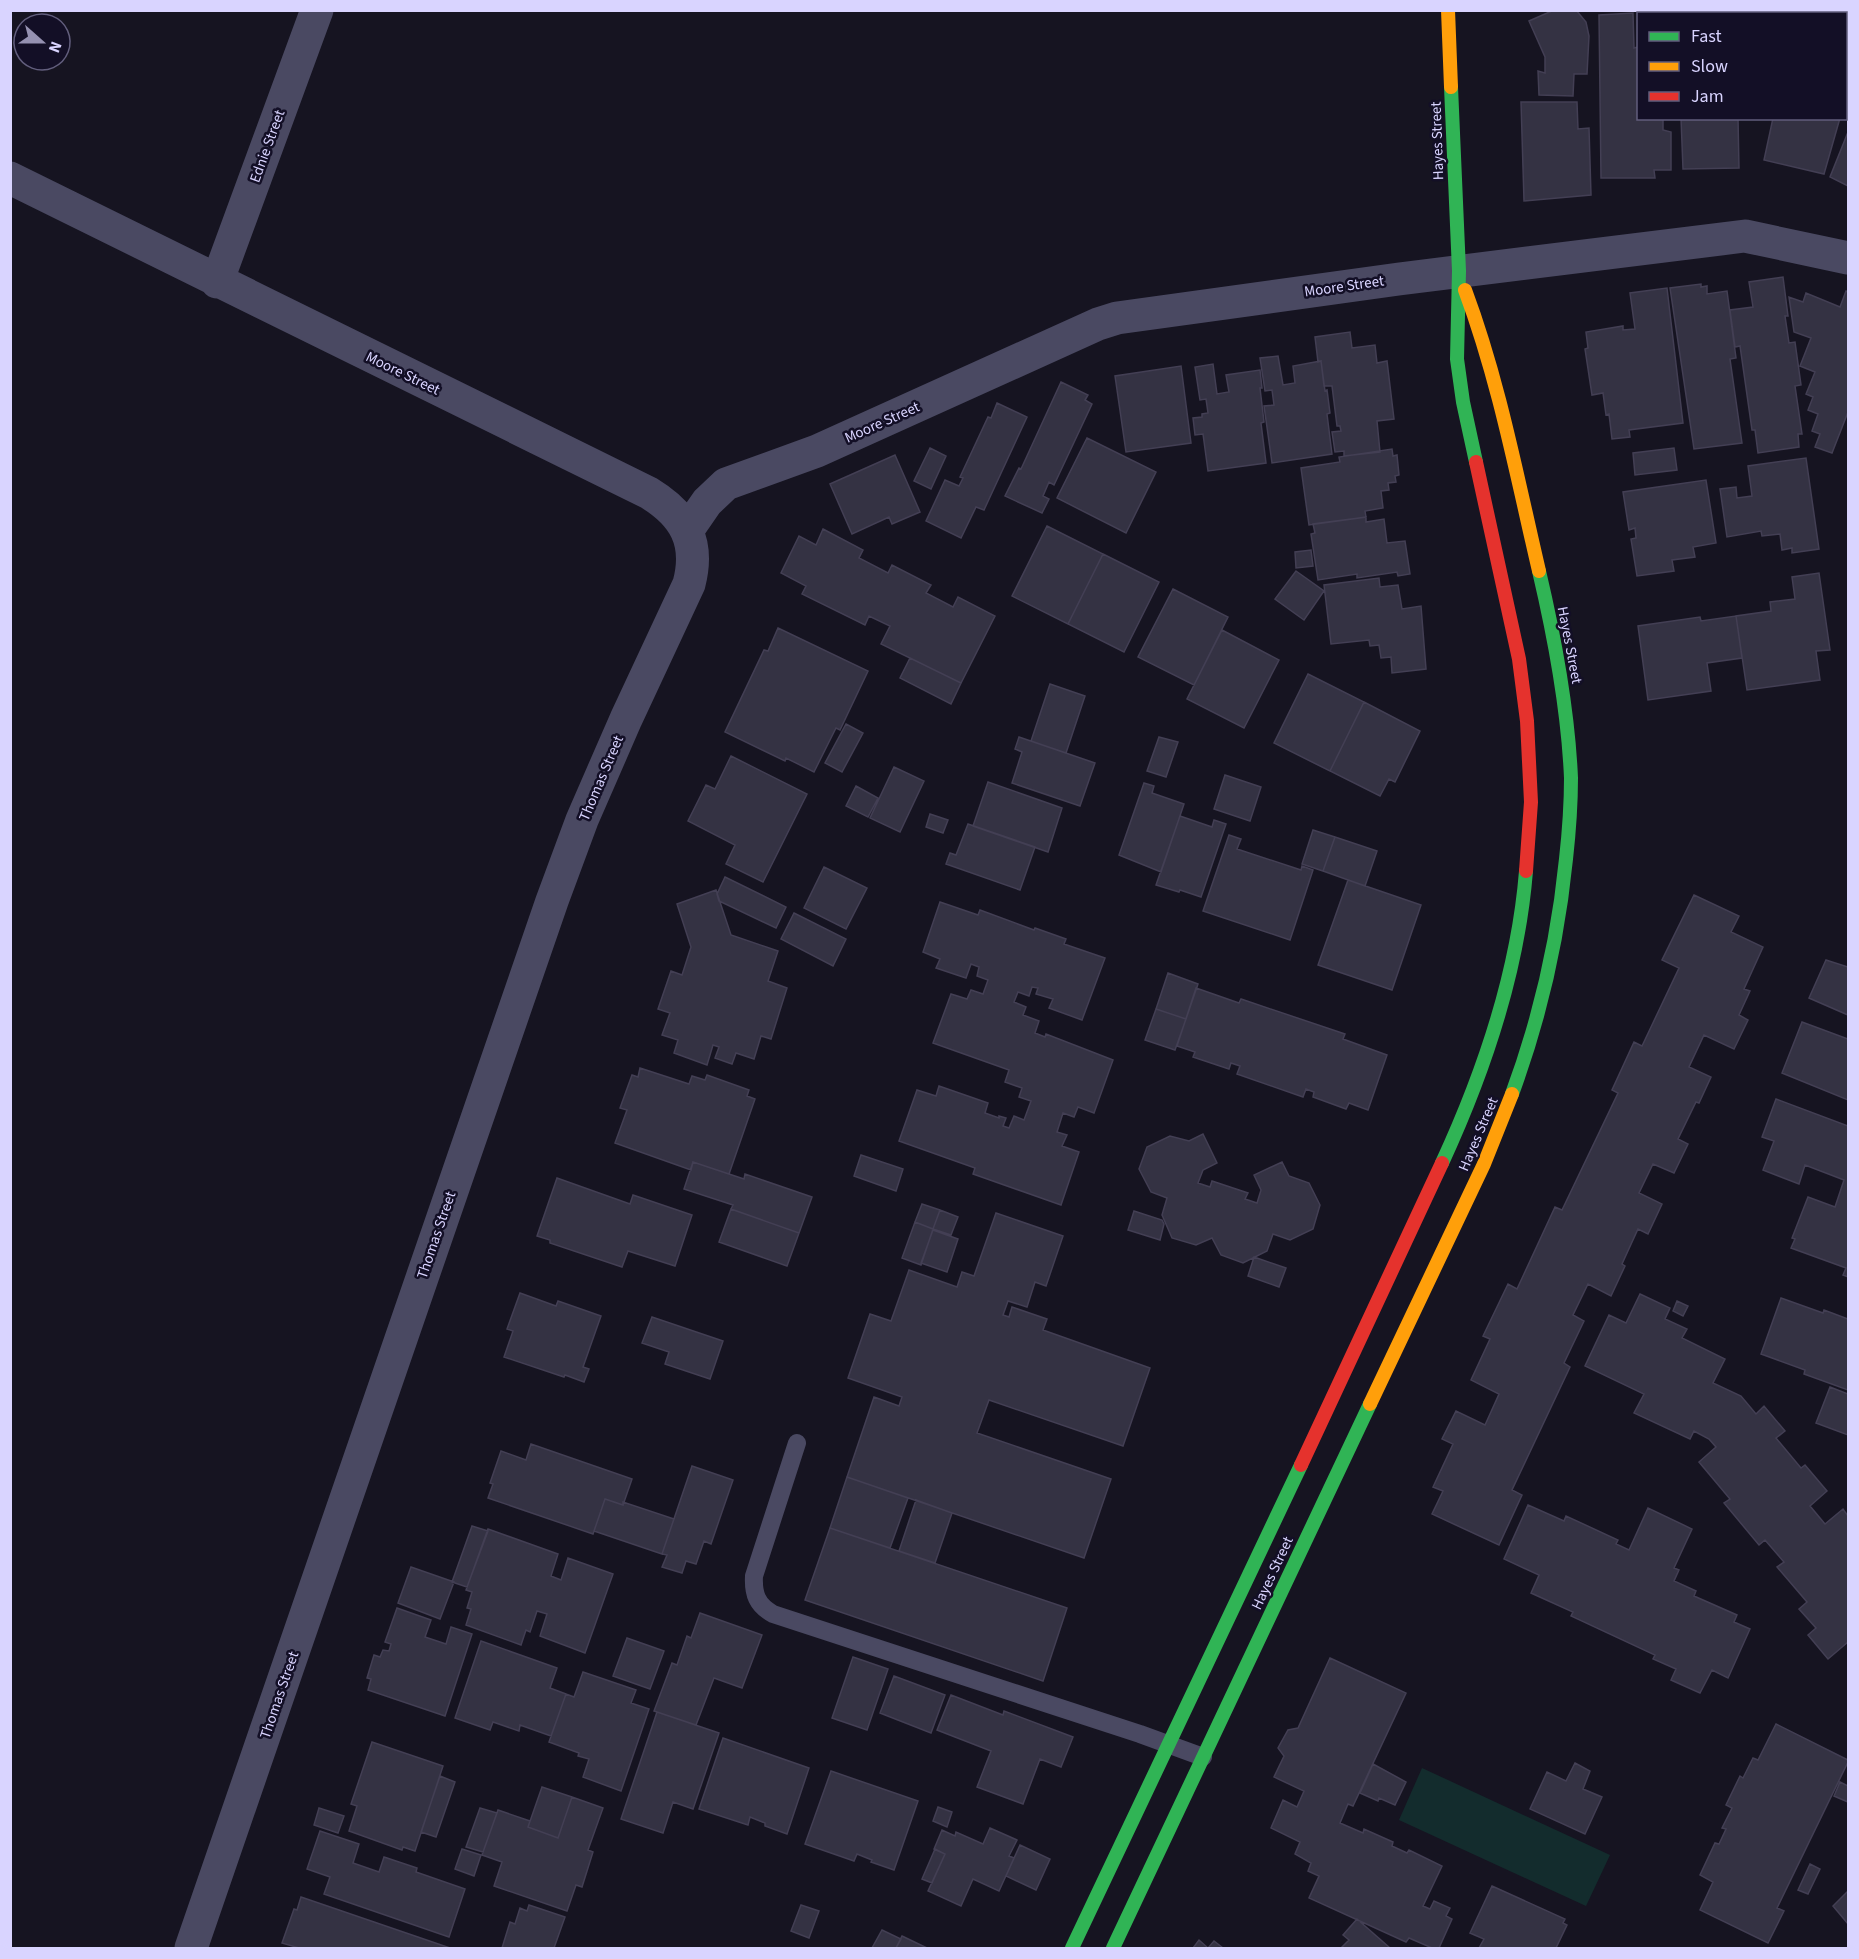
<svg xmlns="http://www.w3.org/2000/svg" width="1859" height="1959" font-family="'Source Sans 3',sans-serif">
<rect width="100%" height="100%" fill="#161421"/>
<path fill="#132c2d" d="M1422,1768L1610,1855L1586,1906L1399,1820Z"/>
<path fill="#343243" stroke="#433f54" stroke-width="1.5" d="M1554,10H1576L1586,22L1589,36L1587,74H1574L1573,96L1539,95L1538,71L1545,73V57L1529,21Z
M1789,10H1827L1826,14H1788Z
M1831,10H1848V118L1846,117V14H1830Z
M1633,13L1634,48L1638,47V118H1663V130L1671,132V170H1654L1655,178H1601L1599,15Z
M1521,102H1577L1578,129L1589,128L1591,195L1524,201Z
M1681,118H1738L1739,168L1683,169Z
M1773,118H1840L1824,174L1764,160Z
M1848,132V186L1830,177Z
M1783,277L1788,316H1785L1789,343L1795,342L1801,385L1795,386L1802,434H1798L1799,447L1758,453L1755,430H1752L1740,346L1735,347L1730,310L1753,307L1749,282Z
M1701,284V287L1707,286V294L1727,291L1736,358L1730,359L1742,443L1694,449L1670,288Z
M1667,288L1683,423L1629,430L1630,437L1612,439L1609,414L1606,415L1603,393L1592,395L1585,349L1588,348L1586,332L1623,326V330L1635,329L1630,293Z
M1846,291L1848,292V412L1832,453L1815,447L1820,434L1812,431L1818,414L1808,410L1813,397L1806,394L1815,372L1800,366L1811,338L1794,332L1789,297L1803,302L1806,293L1840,307Z
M1350,332L1352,348L1375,345L1377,363L1387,361L1394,419L1377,421L1380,452L1344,456V451L1335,452L1332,432L1341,431L1340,426H1337L1332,386H1324L1321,361L1318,362L1315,337Z
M1278,356L1283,385L1295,383L1293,366L1321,361L1325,391L1327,390L1330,413L1327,414L1332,454L1272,463L1264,406L1274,405L1272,390L1265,391L1260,358Z
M1213,364L1217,394L1229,392L1226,375L1260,370L1262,388H1260L1264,422L1261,423L1266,463L1208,471L1203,434L1195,435L1193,418L1202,417V414L1208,413L1206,399L1200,400L1195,367Z
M1181,366L1191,443L1126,452L1115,376Z
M1061,382L1088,395L1085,400L1092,404L1054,485L1049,482L1043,496L1049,499L1042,513L1005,496L1019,468L1021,469Z
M997,403L1027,417L984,510L976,507L961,538L926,521L945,480L959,486L963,478L960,477L988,417L991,418Z
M1087,438L1156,472L1126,533L1057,498Z
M930,448L946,456L931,489L914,481Z
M1674,448L1677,470L1635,475L1633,453Z
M1392,449L1393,456L1397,455L1399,475L1395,476L1396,482L1388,483L1389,490L1381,491L1383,508L1365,511L1366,517L1309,525L1301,468L1340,462L1339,457Z
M895,455L920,512L892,524L889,517L852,534L830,484Z
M1806,458L1819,549L1792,553V548L1782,550L1780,534L1762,536L1761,531L1727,537L1720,489L1736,487L1737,498L1752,496L1748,466Z
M1706,480L1716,543L1693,547L1695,557L1672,560L1674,571L1637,576L1631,539L1636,538L1635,528L1629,530L1623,492Z
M1366,517V522L1384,519L1387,543L1405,541L1410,574L1398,576L1397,572L1357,578V574L1318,580L1311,534L1315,533L1313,524Z
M1047,526L1103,554L1068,624L1012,596Z
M823,529L863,550L859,558L888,573L892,565L931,585L926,593L953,607L958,597L995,616L961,683L881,644L890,626L869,616L865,625L802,594L806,586L781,573L799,536L816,545Z
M1311,550L1313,566L1296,568L1295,552Z
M1103,554L1159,582L1124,652L1068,624Z
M1296,571L1324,591L1304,620L1275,599Z
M1819,573L1830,650L1816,651L1820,680L1747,690L1736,616L1771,611L1770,602L1795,599L1792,577Z
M1379,578L1380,587L1398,585L1402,609L1421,606L1426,669L1392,673L1391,657L1381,658L1379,645L1370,646L1369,640L1331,644L1324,585Z
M1173,589L1228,617L1194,685L1138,657Z
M1736,616L1742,658L1707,663L1711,691L1648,700L1638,626L1700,617L1701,621Z
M778,628L868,671L840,730L836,728L814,772L786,758L785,761L725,732L764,650L768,651Z
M1222,630L1279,660L1244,728L1187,699Z
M910,658L961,683L951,704L900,678Z
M1308,674L1364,702L1330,771L1274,743Z
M1050,684L1085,696L1066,753L1031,741Z
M1364,702L1420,731L1395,782L1389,779L1380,796L1330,771Z
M846,724L863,733L842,772L825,763Z
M1019,737L1095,763L1080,806L1012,783L1022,752L1015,749Z
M1159,737L1178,742L1166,777L1147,771Z
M731,756L807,794L763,882L726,864L735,845L688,821L706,785L715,789Z
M894,767L924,781L900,832L870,818Z
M1225,775L1261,787L1250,821L1214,809Z
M988,782L1062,808L1048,852L973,826Z
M1144,783L1154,786L1152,793L1184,804L1161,872L1119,855Z
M856,786L878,798L868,817L846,806Z
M930,814L948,820L943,833L926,827Z
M1180,816L1212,827L1214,820L1226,824L1201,897L1180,890L1179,892L1156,885Z
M968,824L1035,847L1020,890L946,864L950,853L956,855Z
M1313,830L1335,837L1323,871L1302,864Z
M1229,835L1241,839L1237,849L1301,870L1302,866L1313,870L1290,940L1203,911Z
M1335,837L1377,851L1365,886L1323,871Z
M824,867L867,888L846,929L804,908Z
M725,877L786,907L776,928L719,901L717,894Z
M1348,880L1421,905L1392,990L1318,965Z
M716,890L731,935L778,951L768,981L787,988L771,1039L761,1036L754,1059L736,1053L732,1064L715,1058L719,1047L713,1045L707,1065L674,1053L678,1040L662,1035L670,1013L658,1009L671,971L682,975L691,947L677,904Z
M1694,895L1739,916L1731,932L1763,947L1744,989L1750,991L1739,1015L1748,1020L1734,1049L1704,1035L1689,1067L1711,1077L1699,1103L1696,1102L1678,1139L1688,1144L1674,1173L1653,1164L1639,1193L1662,1204L1648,1234L1638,1229L1622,1264L1625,1266L1611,1296L1588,1284L1573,1315L1584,1321L1564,1363L1570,1367L1512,1490L1522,1495L1499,1545L1432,1514L1443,1491L1433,1487L1453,1444L1442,1439L1456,1411L1485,1425L1499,1394L1471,1380L1490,1339L1483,1336L1508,1284L1517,1289L1555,1207L1562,1210L1618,1093L1612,1090L1634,1042L1642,1046L1679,968L1662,960Z
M940,902L978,915L980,910L1034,930L1035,928L1066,939L1064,944L1105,958L1082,1020L1049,1008L1053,999L1036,994L1038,988L1032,987L1029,996L1018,992L1014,1002L1026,1007L1023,1015L1039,1021L1035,1033L1045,1037L1046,1034L1113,1060L1094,1113L1078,1107L1074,1117L1063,1113L1057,1132L1067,1135L1062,1146L1079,1152L1061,1205L973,1174L975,1168L899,1141L917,1090L936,1096L939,1086L988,1103L985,1113L999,1118V1116L1006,1118L1003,1126L1009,1128L1014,1116L1024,1120L1031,1101L1019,1097L1022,1088L1005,1082L1009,1070L933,1043L951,994L967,999L971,990L983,994L988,980L977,976L979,967L971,964L966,978L936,968L940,959L923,952Z
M794,913L846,939L833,966L781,939Z
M1826,960L1848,967V1015L1809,998Z
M1168,973L1198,984L1186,1019L1156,1009Z
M1196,988L1239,1003L1241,999L1345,1034L1343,1039L1387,1055L1368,1110L1349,1103L1346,1109L1313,1097L1314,1092L1306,1089L1303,1097L1237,1074L1240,1066L1231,1063L1229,1069L1193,1057L1195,1052L1177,1046Z
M1156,1009L1186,1019L1175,1050L1145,1040Z
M1802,1022L1848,1039V1100L1782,1073Z
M640,1068L689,1084L692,1076L705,1080L707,1075L749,1090L747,1096L755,1099L729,1174L693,1162L691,1170L615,1143L627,1110L620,1108L632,1075L638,1077Z
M1776,1099L1848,1126V1277L1843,1275L1846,1268L1791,1248L1795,1239L1792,1238L1808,1197L1835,1207L1844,1180L1805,1165L1799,1184L1763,1170L1774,1141L1762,1137Z
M1203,1134L1217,1163L1203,1170L1198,1183L1210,1187L1212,1181L1248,1193L1245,1199L1257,1203L1261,1190L1254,1175L1282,1162L1289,1176L1309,1183L1320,1205L1313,1229L1290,1240L1273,1234L1267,1251L1243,1263L1221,1255L1212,1238L1196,1245L1172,1238L1162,1215L1167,1198L1151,1192L1139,1169L1147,1147L1170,1136L1189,1141Z
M861,1155L903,1169L896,1191L854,1176Z
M693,1162L744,1179L745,1174L812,1197L799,1233L731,1209L733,1205L684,1189Z
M557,1178L630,1204L633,1195L692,1215L675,1266L628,1251L622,1267L550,1243V1240L537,1236Z
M922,1204L940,1210L933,1229L915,1222Z
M731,1209L799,1233L787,1266L719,1242Z
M940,1210L958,1217L951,1235L933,1229Z
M1134,1211L1162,1220L1164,1224L1160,1240L1128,1230Z
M996,1213L1063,1236L1046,1286L1035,1282L1027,1307L1008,1301L1003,1315L1009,1317L1012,1307L1047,1319L1043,1330L1150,1368L1123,1446L989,1400L977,1433L1111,1479L1084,1558L847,1477L874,1397L899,1406L902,1397L848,1378L870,1314L891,1321L909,1270L957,1287L962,1272L974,1276Z
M915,1222L933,1229L921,1265L902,1258Z
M933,1230L958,1239L947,1272L921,1263Z
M1254,1257L1286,1268L1279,1287L1248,1276Z
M520,1293L556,1306L558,1301L601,1316L583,1367L589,1369L584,1382L565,1375L564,1377L504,1357L513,1331L507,1329Z
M1640,1294L1670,1308L1665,1319L1687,1329L1682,1338L1725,1359L1713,1383L1741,1396L1756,1414L1764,1406L1785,1431L1776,1438L1801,1468L1805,1465L1827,1491L1810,1506L1825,1524L1843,1509L1848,1516V1642L1828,1659L1808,1635L1816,1628L1799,1609L1807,1602L1777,1567L1784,1562L1765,1540L1759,1545L1724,1503L1730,1499L1699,1462L1716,1447L1709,1439L1694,1431L1690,1439L1634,1413L1644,1394L1585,1366L1609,1315L1626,1323Z
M1781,1298L1823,1313L1824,1310L1848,1319V1390L1804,1374L1805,1370L1761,1354Z
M1677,1301L1688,1306L1683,1316L1673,1311Z
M652,1317L723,1341L710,1379L665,1364L669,1352L642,1343Z
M1830,1387L1848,1394V1435L1816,1423Z
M531,1444L632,1479L623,1505L605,1499L593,1534L488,1498L493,1484L490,1483L501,1451L526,1460Z
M692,1466L733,1480L711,1544L704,1541L696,1564L686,1561L682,1573L662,1567L667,1555L662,1554Z
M847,1477L908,1498L890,1548L830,1528Z
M605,1499L623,1505V1502L674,1519L662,1554L594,1531Z
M916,1500L952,1513L935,1563L899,1551Z
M1528,1505L1564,1521L1566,1516L1618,1540L1616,1544L1629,1550L1648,1508L1692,1529L1674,1568L1679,1570L1674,1581L1696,1591L1694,1596L1737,1615L1734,1622L1750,1629L1728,1678L1712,1670L1700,1693L1671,1680L1676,1669L1653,1659L1655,1655L1571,1616L1573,1612L1531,1593L1539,1575L1504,1559Z
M472,1526L488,1531L467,1587L452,1582Z
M830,1528L1067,1608L1043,1681L805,1600Z
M488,1529L558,1554L551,1576L561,1580L568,1558L613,1574L585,1653L540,1636L547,1614L537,1611L530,1632L526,1630L521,1645L466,1625L471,1609L467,1608L472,1592L466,1590Z
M411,1567L454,1582L440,1619L398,1603Z
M397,1608L431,1620L425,1637L446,1644L451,1627L472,1634L445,1716L368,1690L371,1679L367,1678L374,1655L380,1657L383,1650L389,1651L391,1644L385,1642Z
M700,1613L762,1635L742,1688L714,1678L696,1725L654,1711L672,1663L677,1665L687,1636L691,1638Z
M627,1638L664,1651L650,1689L613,1676Z
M481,1641L557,1668L550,1688L566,1694L551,1736L520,1725L519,1731L493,1722L490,1730L455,1718Z
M853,1657L888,1669L867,1730L832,1718Z
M1330,1658L1406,1693L1353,1806L1348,1804L1340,1823L1363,1833L1364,1829L1393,1842L1392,1846L1407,1853L1409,1850L1442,1866L1423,1906L1430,1909L1434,1901L1450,1908L1446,1916L1452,1919L1439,1948H1432L1409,1938L1406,1942L1309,1898L1319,1876L1308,1871L1311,1863L1295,1854L1300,1842L1271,1828L1283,1800L1297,1807L1304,1791L1274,1777L1284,1756L1278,1748L1288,1730L1298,1728Z
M583,1672L636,1690L631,1703L649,1709L621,1791L583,1777L589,1759L578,1756L579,1753L549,1742L566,1694L574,1697Z
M894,1676L945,1695L931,1733L880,1713Z
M951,1695L1003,1715L1004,1711L1073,1737L1061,1767L1040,1759L1023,1804L977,1787L991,1751L937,1730Z
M657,1712L719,1733L693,1809L673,1802L663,1833L621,1819Z
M1776,1724L1848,1760V1762L1777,1908L1784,1911L1768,1943L1700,1910L1713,1882L1700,1875L1715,1843L1719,1844L1726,1829L1722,1828L1732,1808L1726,1805L1740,1776L1743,1778L1753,1758L1758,1760Z
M723,1738L809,1768L787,1834L765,1826V1823L750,1817L748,1825L699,1809Z
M372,1742L443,1766L415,1851L403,1847L402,1850L349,1831L357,1806L351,1804Z
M1575,1763L1590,1771L1583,1789L1602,1797L1585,1834L1530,1809L1547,1772L1566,1781Z
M1373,1764L1406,1782L1395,1805L1379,1798L1378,1801L1360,1793Z
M831,1771L918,1801L894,1870L871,1862L872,1860L857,1854L854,1861L805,1844Z
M440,1776L455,1782L436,1837L421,1832Z
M1840,1782L1848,1786V1802L1834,1796Z
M542,1787L572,1797L558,1838L528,1827Z
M572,1797L603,1808L588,1850L593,1852L582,1887L576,1885L567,1911L494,1886L502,1862L482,1855L498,1810L530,1821L528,1827L558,1838Z
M938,1807L952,1812L947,1827L933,1821Z
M319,1808L344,1816L338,1833L314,1825Z
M480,1808L497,1813L483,1852L466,1847Z
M990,1828L1017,1840L1009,1856L1014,1858L999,1891L973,1879L961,1906L928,1891L945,1854L934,1849L942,1830L955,1836L956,1832L983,1844Z
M320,1831L359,1844L353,1863L379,1872L384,1857L417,1868L416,1872L465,1889L449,1937L324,1894L330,1877L307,1869Z
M1020,1845L1050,1859L1036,1890L1006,1876Z
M462,1849L481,1855L474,1876L455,1869Z
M935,1849L945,1854L932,1883L922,1879Z
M1810,1864L1820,1869L1808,1894L1798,1890Z
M1492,1886L1565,1919L1563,1923L1567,1925L1556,1948H1479L1484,1939L1470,1933Z
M1848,1891V1924L1833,1906Z
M301,1897L450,1948H299L282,1943L294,1909L297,1910Z
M529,1905L565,1917L554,1948H502L510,1922L515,1924L520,1908L527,1911Z
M801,1905L819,1911L809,1938L791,1931Z
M1357,1919L1390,1948H1341L1349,1940L1343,1935Z
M882,1930L901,1939L896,1948H872Z
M902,1936L927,1948H896Z
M1199,1940L1208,1948L1214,1941L1223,1948H1193Z"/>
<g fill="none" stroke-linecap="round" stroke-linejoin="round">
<path stroke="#4a4962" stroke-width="18" d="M797,1443L754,1576C753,1594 757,1605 773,1614L1140,1734L1203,1757"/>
<path stroke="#4a4962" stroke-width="33" d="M10,178L649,493C685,515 700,542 689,584L626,719L582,820L552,901L191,1948
M217,282L317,10
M687,531L707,502L726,484L817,451L1098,324L1117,318L1399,279L1745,236L1848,258"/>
<path stroke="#30b455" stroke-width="14" d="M1451,87L1459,271L1457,359L1463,402L1476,462
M1512,1094C1540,1018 1558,940 1566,859C1569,832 1571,805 1571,778C1568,708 1555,639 1539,571
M1442,1163C1484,1072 1518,972 1526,871
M1072,1948L1301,1465
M1113,1948L1370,1404"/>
<path stroke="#ff9f0a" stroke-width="14" d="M1448,10L1451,87
M1465,290C1499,381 1517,477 1539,571
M1370,1404L1484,1164L1512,1094"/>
<path stroke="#e5322d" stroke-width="14" d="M1476,462L1519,659L1527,721L1531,802L1526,871
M1301,1465L1442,1163"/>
</g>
<g text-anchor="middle" stroke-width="5" stroke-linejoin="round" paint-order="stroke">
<g font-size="15" fill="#d9d4ff" stroke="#130f26">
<text transform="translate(1437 141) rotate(-92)" y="5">Hayes Street</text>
<text transform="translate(267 146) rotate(-70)" y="5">Ednie Street</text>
<text transform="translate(1344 286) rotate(-8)" y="5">Moore Street</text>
<text transform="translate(403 373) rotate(26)" y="5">Moore Street</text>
<text transform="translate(882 422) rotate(-24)" y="5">Moore Street</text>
<text transform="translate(1570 645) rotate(79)" y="5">Hayes Street</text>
<text transform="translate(601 778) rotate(-67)" y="5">Thomas Street</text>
<text transform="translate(1478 1134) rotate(-67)" y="5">Hayes Street</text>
<text transform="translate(436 1235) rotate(-71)" y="5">Thomas Street</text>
<text transform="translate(1272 1573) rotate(-65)" y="5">Hayes Street</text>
<text transform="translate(279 1695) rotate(-71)" y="5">Thomas Street</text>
</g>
</g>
<rect width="1859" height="1959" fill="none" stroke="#d9d4ff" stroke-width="24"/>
<rect x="1637" y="12" width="210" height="108" fill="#130f26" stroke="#625e7d" stroke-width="1.5"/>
<rect x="1649" y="32" width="30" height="9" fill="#30b455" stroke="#625e7d" stroke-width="1.5"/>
<text x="1691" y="42" font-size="18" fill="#d9d4ff">Fast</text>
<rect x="1649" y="62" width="30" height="9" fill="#ff9f0a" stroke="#625e7d" stroke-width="1.5"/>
<text x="1691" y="72" font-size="18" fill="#d9d4ff">Slow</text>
<rect x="1649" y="92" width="30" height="9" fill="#e5322d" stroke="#625e7d" stroke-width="1.5"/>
<text x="1691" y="102" font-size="18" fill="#d9d4ff">Jam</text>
<g transform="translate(42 42) rotate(111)"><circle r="28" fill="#130f26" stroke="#625e7d" stroke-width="1.5"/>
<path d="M0-4.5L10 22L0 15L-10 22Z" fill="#9591b1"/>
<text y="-9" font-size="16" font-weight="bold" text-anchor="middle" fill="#d9d4ff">N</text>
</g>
</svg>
